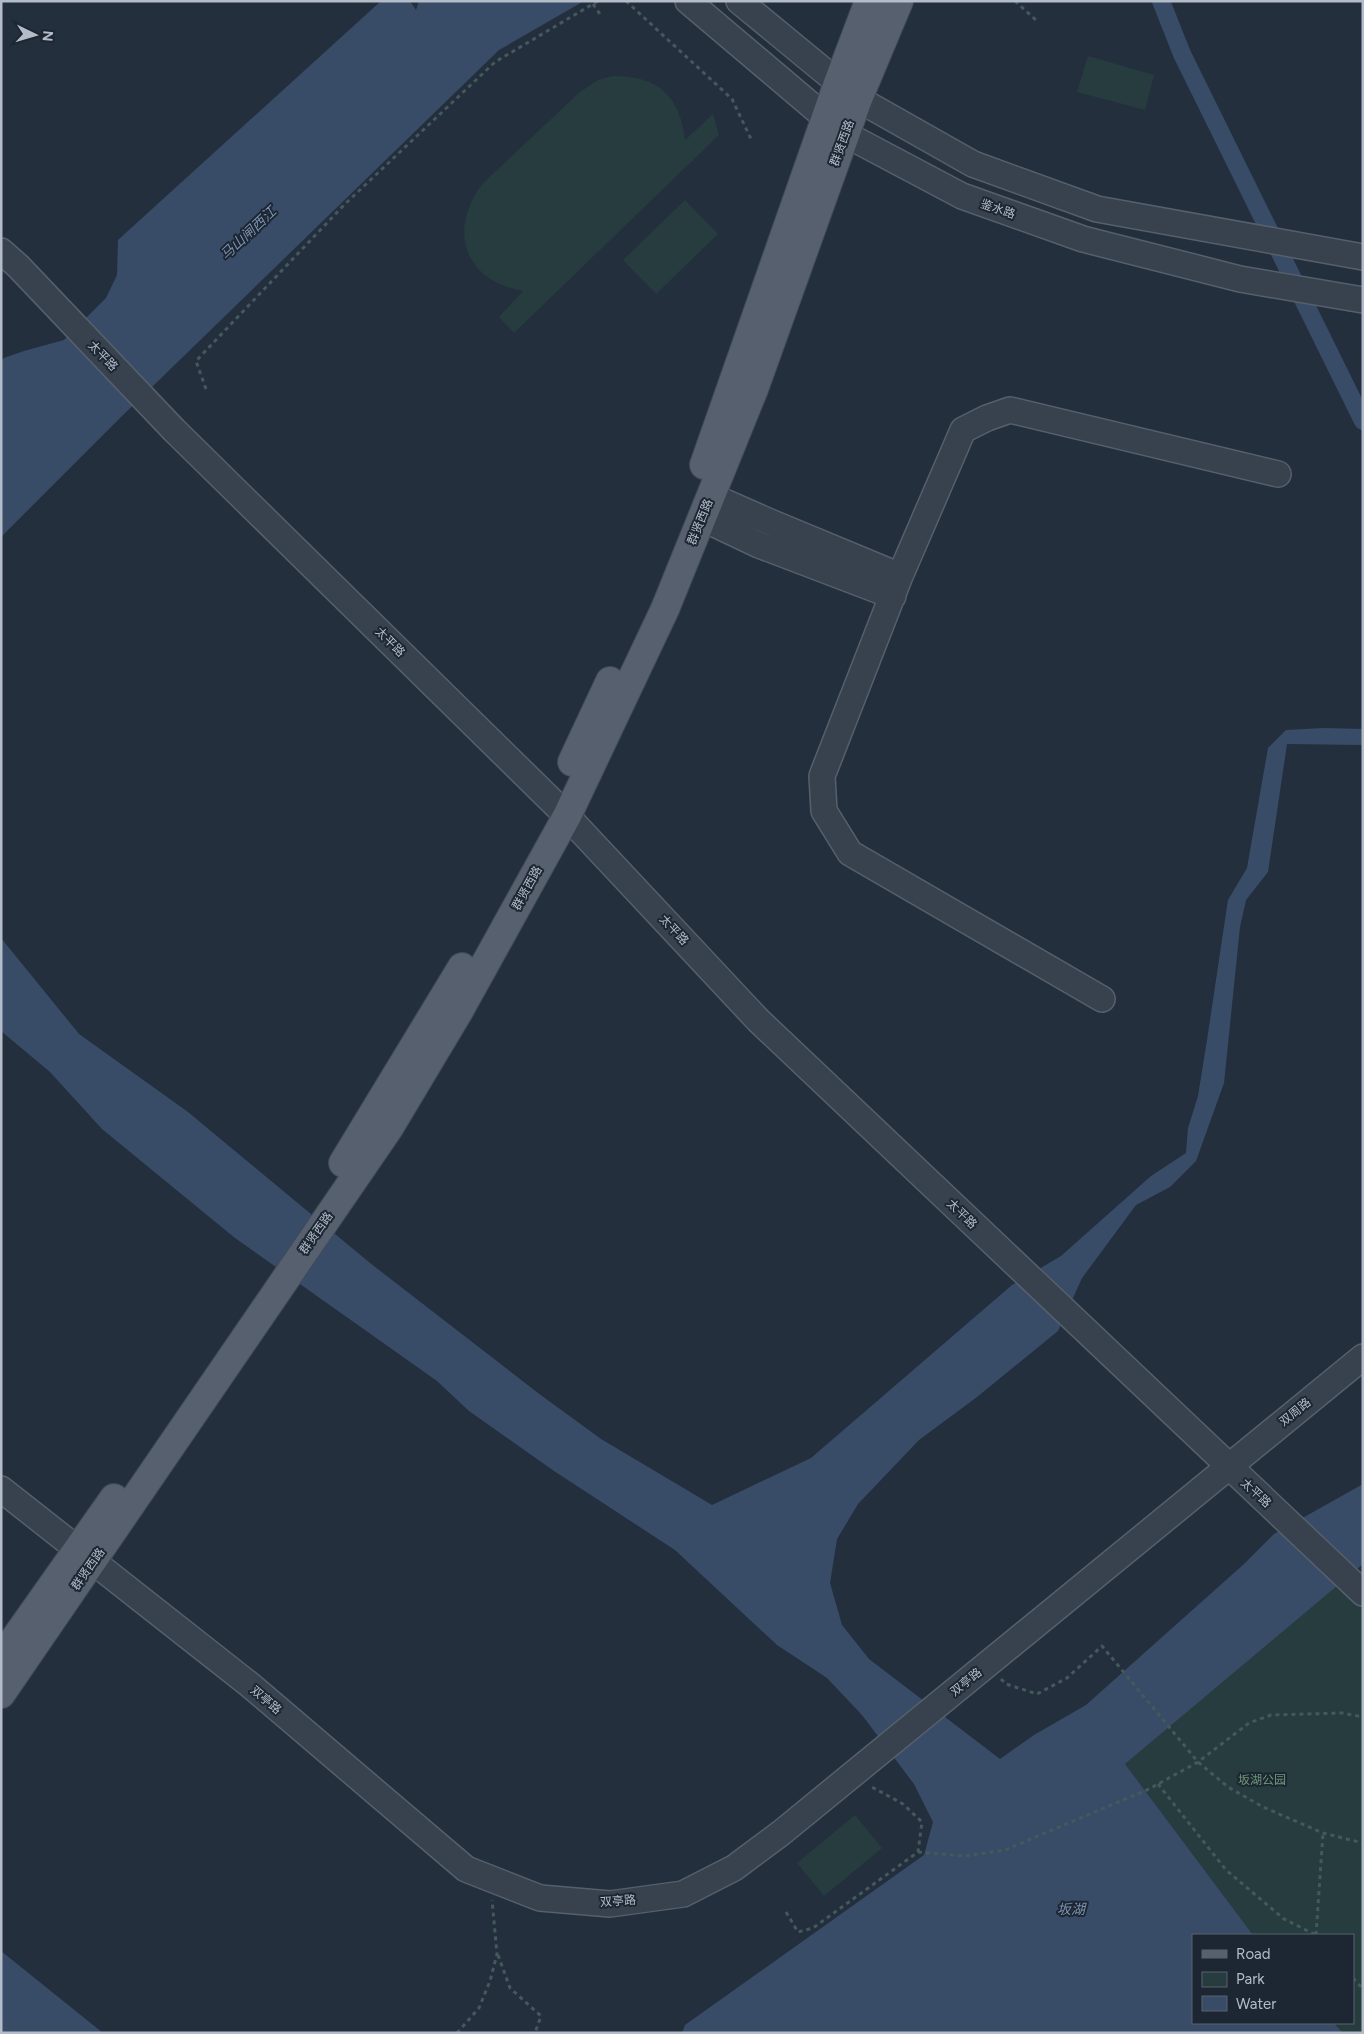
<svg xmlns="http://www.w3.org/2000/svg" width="1364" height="2034" font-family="Figtree,'Noto Sans SC',sans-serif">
<rect width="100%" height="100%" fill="#242f3e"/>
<path fill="#263c3f" d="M1088,56L1154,75L1145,110L1077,92Z
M613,76C659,76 680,96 685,140L713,114L719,135L514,333L499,317L523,291C464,281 447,230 483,183L580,92L598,80Z
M685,200L718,234L656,294L623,260Z
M1338,1584L1363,1608V2033H1343L1334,2023H1353V1935H1253L1125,1764Z
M855,1815L882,1848L824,1896L797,1863Z"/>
<path fill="#394c67" d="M381,1H410L416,10L419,1H584L499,50L121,417L1,537V361L4,358L24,351L64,340L106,298L117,275L118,240Z
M1324,728L1363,729V745L1287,744L1268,872L1246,900L1240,927L1224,1083L1196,1161L1170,1187L1136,1205L1082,1278L1058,1331L977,1397L919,1440L858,1504L837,1539L830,1583L842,1625L869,1659L1000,1759L1034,1735L1086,1705L1244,1564L1274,1534L1363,1484V1564L1125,1764L1253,1935H1193V2023H1334L1343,2033H682L685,2025L924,1855L933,1822L914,1784L862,1715L827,1678L777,1645L675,1550L554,1471L469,1411L437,1381L235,1238L102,1129L50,1072L1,1031V938L79,1034L188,1112L370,1263L538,1393L601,1439L712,1505L811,1458L1012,1285L1061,1256L1151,1176L1186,1153L1188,1128L1198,1096L1207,1040L1228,900L1247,868L1268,748L1286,730Z
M1,1951L103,2033H1Z"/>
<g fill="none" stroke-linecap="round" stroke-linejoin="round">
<path stroke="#394c67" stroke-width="18" d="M1161,1L1182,54L1363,421"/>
<g stroke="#565f6c" stroke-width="28">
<path id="minor" d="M688,1L845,134L962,196L1083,239L1240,279L1363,300
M739,1L858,99L973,164L1097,209L1363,257
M1,251L18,266L174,430L567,816L758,1020L1363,1593
M711,496L770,522L900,576
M702,518L759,545L893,596
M1102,999L850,853L824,811L822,776L900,576L963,430L987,418L1010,410L1278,474
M1,1489L250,1685L466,1869L540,1898L610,1904L683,1894L734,1868L781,1833L1363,1357"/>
</g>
<g stroke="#414a57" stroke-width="30">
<path id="major" d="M704,465L838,83L869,1
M572,762L610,681
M343,1163L462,967
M1,1658L114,1498
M1,1694L389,1128L459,1011L567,816L665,609L754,389L858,99L899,1"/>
</g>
<path stroke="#44595c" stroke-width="3" stroke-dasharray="4 4" stroke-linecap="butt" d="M626,1L732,99L751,139
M1015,1L1037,21
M593,4L602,17
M206,389L196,361L344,205L495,62L598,1
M1001,1679L1006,1684L1037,1694L1067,1678L1102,1646L1198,1762L1228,1787L1263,1807L1323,1833L1363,1843
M1158,1784L1226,1870L1284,1919L1316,1935
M918,1852L965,1856L1005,1850L1149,1789L1198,1762L1249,1723L1271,1715L1342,1713L1363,1717
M786,1912L798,1932L813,1928L918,1852L922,1822L903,1804L870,1786
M1316,1935L1323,1833
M498,1955L510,1988L541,2016L535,2033
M1353,1978L1363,1989
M457,2033L479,2008L490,1981L497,1954L492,1900"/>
<use href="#minor" stroke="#38414e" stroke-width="25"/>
<use href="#major" stroke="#56606e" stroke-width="28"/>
</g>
<g text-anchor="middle" stroke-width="4" stroke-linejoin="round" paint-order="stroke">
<g font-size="12" fill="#b4bcc9" stroke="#1d2633">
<text transform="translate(842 143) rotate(-70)" y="4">群贤西路</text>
<text transform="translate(998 209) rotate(19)" y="4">鉴水路</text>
<text transform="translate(103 356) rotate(46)" y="4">太平路</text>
<text transform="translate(700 522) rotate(-68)" y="4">群贤西路</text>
<text transform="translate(390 642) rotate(45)" y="4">太平路</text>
<text transform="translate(527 888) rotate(-61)" y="4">群贤西路</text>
<text transform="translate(674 930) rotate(47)" y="4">太平路</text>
<text transform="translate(962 1214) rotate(44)" y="4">太平路</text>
<text transform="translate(316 1233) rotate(-55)" y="4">群贤西路</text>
<text transform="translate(1295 1412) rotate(-39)" y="4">双周路</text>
<text transform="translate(1256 1493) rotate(43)" y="4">太平路</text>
<text transform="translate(88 1569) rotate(-55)" y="4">群贤西路</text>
<text transform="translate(966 1682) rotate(-39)" y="4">双亭路</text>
<text transform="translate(266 1700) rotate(40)" y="4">双亭路</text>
<text transform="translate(618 1901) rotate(-4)" y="4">双亭路</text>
</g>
<g font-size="12" fill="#6b9a76" stroke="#1d2633">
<text x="1262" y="1784">坂湖公园</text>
</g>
<g font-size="14" font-style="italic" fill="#7c92b1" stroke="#1d2633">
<text transform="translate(248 233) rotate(-43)" y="5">马山闸西江</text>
<text x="1071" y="1914">坂湖</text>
</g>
</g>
<rect width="1364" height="2034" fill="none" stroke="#b4bcc9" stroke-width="5"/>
<rect x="1192" y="1934" width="162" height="90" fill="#1d2633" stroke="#59626f"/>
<rect x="1202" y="1950" width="25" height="8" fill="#56606e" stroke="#59626f"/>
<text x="1236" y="1959" font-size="15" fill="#b4bcc9">Road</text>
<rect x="1202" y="1972" width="25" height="15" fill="#263c3f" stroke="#59626f"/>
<text x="1236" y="1984" font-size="15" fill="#b4bcc9">Park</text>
<rect x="1202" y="1996" width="25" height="15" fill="#394c67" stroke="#59626f"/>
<text x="1236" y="2009" font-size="15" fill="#b4bcc9">Water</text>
<g transform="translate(35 35) rotate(95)" stroke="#1d2633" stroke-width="4" paint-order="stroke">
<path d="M0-4L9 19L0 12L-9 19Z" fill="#b4bcc9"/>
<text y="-8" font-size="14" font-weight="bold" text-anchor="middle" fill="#b4bcc9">N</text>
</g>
</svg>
